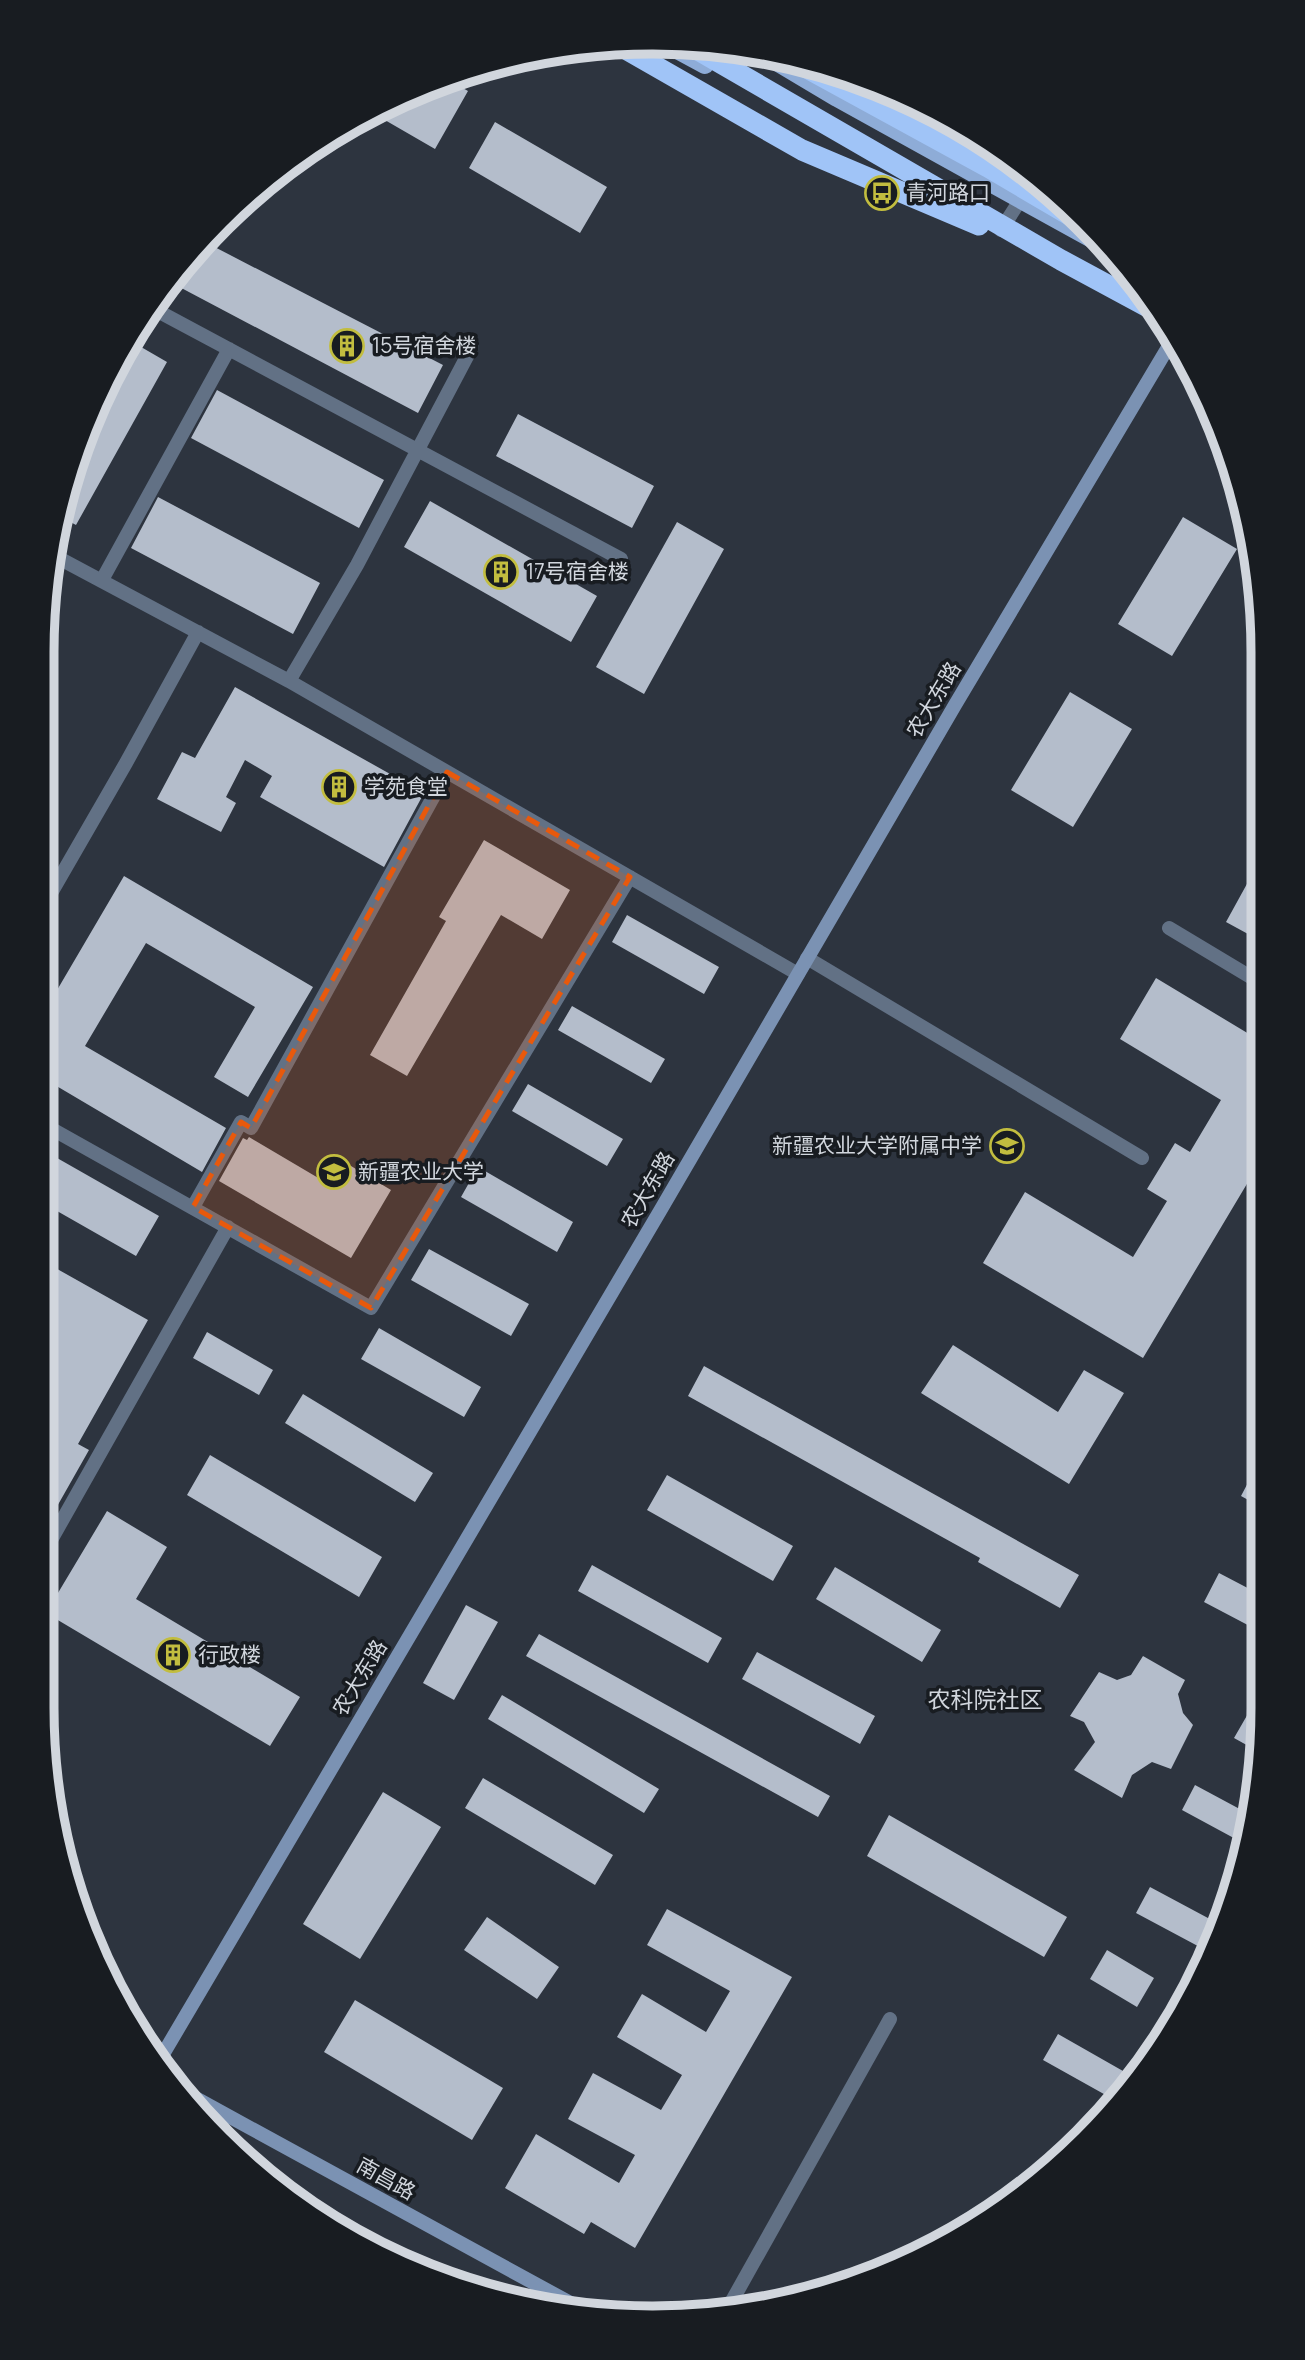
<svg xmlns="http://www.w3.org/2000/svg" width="1305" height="2360" font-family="Manrope,'Noto Sans SC',sans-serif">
<rect width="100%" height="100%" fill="#2d343f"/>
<path fill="#b4bdcb" d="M449,80L468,91L435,149L371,112L383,105Z
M495,122L607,187L580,233L469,168Z
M203,241L443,365L418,413L170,282L194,250Z
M129,340L167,362L76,525L59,516L63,494L124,347Z
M217,390L384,480L359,528L191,438Z
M518,414L654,486L632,528L496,456Z
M158,497L320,583L293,634L131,548Z
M430,501L597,596L571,642L404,547Z
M1183,517L1237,549L1172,656L1118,624Z
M677,522L724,549L644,694L596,667Z
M235,687L424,793L384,867L260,797L272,776L245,760L226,797L236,803L221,832L157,799L182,752L195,758Z
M1070,692L1132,729L1073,827L1011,790Z
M484,840L570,890L542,939L501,915L407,1076L370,1055L446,921L439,917Z
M1259,862V940L1226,922Z
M124,876L313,987L248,1097L214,1077L255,1007L146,943L85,1046L226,1128L202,1172L43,1078V1014Z
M627,915L719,967L704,994L612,942Z
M1156,978L1259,1040L1260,1162L1143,1358L983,1263L1025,1192L1133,1257L1167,1201L1147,1189L1175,1143L1190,1152L1221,1100L1120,1039Z
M572,1006L665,1059L651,1083L558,1030Z
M528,1084L623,1139L607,1166L512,1111Z
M249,1137L337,1189L351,1166L391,1190L351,1258L219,1181L243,1138L247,1140Z
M43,1150L159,1216L136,1256L43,1203Z
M478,1167L573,1222L557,1252L461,1197Z
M429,1249L529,1304L511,1336L411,1280Z
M43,1261L148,1320L78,1444L89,1450L42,1533V1347L52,1331L42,1326Z
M379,1328L481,1387L464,1417L361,1359Z
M207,1332L273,1370L259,1395L193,1358Z
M953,1345L1058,1412L1084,1370L1124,1393L1069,1484L921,1393Z
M704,1366L1079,1575L1060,1608L978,1562L980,1558L688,1396Z
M303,1394L433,1473L415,1502L285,1423Z
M210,1455L382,1557L359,1597L187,1495Z
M1261,1458V1507L1241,1496Z
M667,1475L793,1546L773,1581L647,1510Z
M107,1511L167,1547L136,1599L300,1697L270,1746L46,1613Z
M592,1565L722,1638L708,1663L578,1591Z
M835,1567L941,1630L922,1662L816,1599Z
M1219,1573L1261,1595V1632L1204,1602Z
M466,1605L498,1622L454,1700L423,1683Z
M539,1634L830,1796L818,1817L526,1656Z
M757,1652L875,1716L860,1744L742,1679Z
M1143,1656L1185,1680L1178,1694L1183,1713L1193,1725L1171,1769L1152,1762L1132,1775L1122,1798L1074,1770L1095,1742L1084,1722L1070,1716L1099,1672L1117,1680L1131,1675Z
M502,1695L659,1789L644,1813L488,1719Z
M1249,1712L1262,1719L1261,1753L1234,1738Z
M483,1778L613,1855L595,1885L465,1808Z
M1195,1785L1249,1814L1243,1843L1182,1810Z
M383,1792L441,1827L360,1959L303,1924Z
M889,1815L1067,1917L1044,1957L867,1856Z
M1150,1887L1221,1925L1209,1952L1136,1913Z
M667,1909L792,1977L635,2248L591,2222L584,2234L505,2188L536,2134L619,2183L635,2155L568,2119L593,2073L661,2110L682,2075L617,2037L642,1994L706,2032L730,1991L647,1945Z
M487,1917L559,1967L537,1999L464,1950Z
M1107,1950L1154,1978L1137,2007L1090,1979Z
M355,2000L503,2088L472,2140L324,2052Z
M1058,2034L1130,2075L1111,2098L1043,2060Z"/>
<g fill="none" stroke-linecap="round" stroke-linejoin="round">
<path stroke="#627185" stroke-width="14" d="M1001,230L1026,191
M152,308L621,559
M53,555L289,681L798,974
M102,580L229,349
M289,681L357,565L472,347
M43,907L126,763L198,632
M1169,928L1259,982
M807,958L1142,1158
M43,1124L371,1308L630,877
M193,1207L241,1122L251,1128L447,772
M42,1556L228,1227
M728,2308L890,2019"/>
<path stroke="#7b92b3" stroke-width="14" d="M159,2061L660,1211L955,705L1173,339
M179,2089L574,2305"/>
<path stroke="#8eacd7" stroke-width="18" d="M668,45L705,65
M765,55L837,98L1106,247"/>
<path stroke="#a0c4f7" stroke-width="21" d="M615,43L802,150L979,225
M691,46L1061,260L1161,314
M796,62L988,167L1090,227"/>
</g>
<path fill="#e8590c" fill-opacity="0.2" stroke="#e8590c" stroke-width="5" stroke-dasharray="14 9" stroke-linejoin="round" d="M447,772L630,877L371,1308L193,1207L241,1122L251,1128Z"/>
<defs>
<g id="bus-ring" transform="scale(1.75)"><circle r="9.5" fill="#181c21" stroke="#c2bd3f" stroke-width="1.5"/><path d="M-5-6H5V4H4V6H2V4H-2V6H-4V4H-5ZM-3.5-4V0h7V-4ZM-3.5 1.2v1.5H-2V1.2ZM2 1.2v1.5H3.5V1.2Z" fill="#c2bd3f"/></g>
<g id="building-ring" transform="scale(1.75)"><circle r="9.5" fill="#181c21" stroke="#c2bd3f" stroke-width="1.5"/><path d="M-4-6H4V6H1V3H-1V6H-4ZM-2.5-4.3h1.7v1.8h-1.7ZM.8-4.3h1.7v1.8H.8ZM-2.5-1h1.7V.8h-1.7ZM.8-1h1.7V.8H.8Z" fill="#c2bd3f"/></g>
<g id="school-ring" transform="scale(1.75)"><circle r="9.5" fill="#181c21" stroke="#c2bd3f" stroke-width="1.5"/><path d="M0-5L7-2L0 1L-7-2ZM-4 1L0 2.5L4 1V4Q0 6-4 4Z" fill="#c2bd3f"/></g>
<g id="university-ring" transform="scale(1.75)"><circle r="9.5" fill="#181c21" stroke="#c2bd3f" stroke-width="1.5"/><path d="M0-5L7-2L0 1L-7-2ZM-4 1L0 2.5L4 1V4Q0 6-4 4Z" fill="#c2bd3f"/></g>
</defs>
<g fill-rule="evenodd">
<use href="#bus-ring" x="882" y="193"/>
<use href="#building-ring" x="347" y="346"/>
<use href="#building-ring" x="501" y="572"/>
<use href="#building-ring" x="339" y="787"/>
<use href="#school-ring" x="1007" y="1146"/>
<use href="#university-ring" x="334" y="1172"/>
<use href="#building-ring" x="173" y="1655"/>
</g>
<g text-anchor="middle" stroke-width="7" stroke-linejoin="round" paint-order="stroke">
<g font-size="21" fill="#d1d6dd" stroke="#181c21" text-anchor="start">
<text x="906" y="200">青河路口</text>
<text x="372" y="353">15号宿舍楼</text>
<text x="526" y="579">17号宿舍楼</text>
<text x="364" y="794">学苑食堂</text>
<text x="982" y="1153" text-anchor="end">新疆农业大学附属中学</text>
<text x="358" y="1179">新疆农业大学</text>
<text x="198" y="1662">行政楼</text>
</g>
<g font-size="21" fill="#d1d6dd" stroke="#181c21">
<text transform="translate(934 700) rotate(-59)" y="7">农大东路</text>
<text transform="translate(648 1190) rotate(-60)" y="7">农大东路</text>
<text transform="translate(360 1678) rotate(-59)" y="7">农大东路</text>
<text transform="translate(386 2179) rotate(29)" y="7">南昌路</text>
</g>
<g font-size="23" fill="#d1d6dd" stroke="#181c21">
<text x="985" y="1708">农科院社区</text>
</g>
</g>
<path d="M0 0H1305V2360H0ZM652 54H653A598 598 0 0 1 1251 652V1708A598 598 0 0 1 653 2306H652A598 598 0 0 1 54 1708V652A598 598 0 0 1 652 54Z" fill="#181c21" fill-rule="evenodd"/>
<path fill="none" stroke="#d1d6dd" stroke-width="9" d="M652 54H653A598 598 0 0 1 1251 652V1708A598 598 0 0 1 653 2306H652A598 598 0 0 1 54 1708V652A598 598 0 0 1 652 54Z"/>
</svg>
